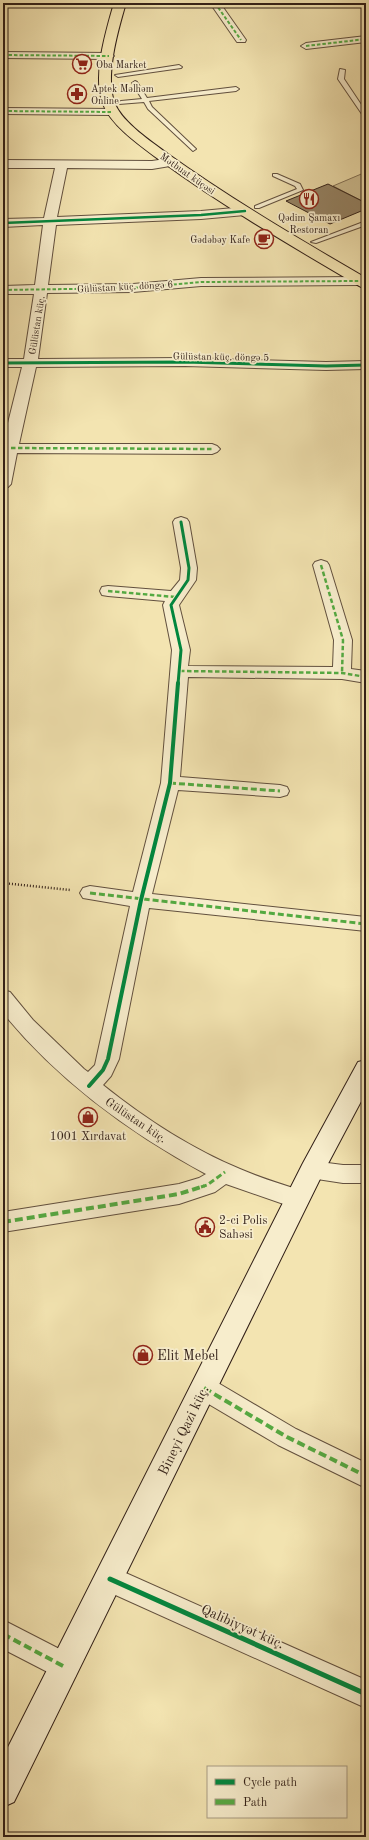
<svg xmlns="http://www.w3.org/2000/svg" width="369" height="1840" font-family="'Old Standard TT',serif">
<rect width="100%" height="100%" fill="#f3e4b1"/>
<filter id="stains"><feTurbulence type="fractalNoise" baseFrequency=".005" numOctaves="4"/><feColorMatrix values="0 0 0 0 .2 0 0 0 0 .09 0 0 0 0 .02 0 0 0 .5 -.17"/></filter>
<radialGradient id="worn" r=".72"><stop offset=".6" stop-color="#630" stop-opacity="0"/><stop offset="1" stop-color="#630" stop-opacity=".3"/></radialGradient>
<path fill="#d2c397" stroke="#827157" d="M366,172V203L333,186Z"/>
<path fill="#968567" stroke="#311f17" d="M328,184L366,203V209L330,224L286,201Z"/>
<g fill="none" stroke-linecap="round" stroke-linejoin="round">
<g stroke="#62503e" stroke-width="2">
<path id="service" d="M179,65L182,67L181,68L118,77L115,75Z
M340,69L345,70L344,79L366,112V118L364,117L338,79Z
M135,81L137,82L147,98L236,87L239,89L236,91L149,101L152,107L195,148L196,149L193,151L148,109L144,102L119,104V102L121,101L142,99L132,83Z
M273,174H277L300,184L303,190L259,208H255V206L297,189L295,186L273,176Z
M366,221V225L316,243L311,242Z"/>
</g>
<g stroke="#62503e" stroke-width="2">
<path id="minor" d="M210,3H220L246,40L245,42H237Z
M366,36V42L306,49L301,46L306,43Z
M3,52L109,53L114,56L109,59L3,58Z
M3,108L112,109L118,112L112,115L3,114Z
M172,158L178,162L176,165L152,169L67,168L57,217L201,211L245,207L251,211L245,215L201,219L56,225L48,285L133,284L201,278L360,277L365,278L366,282L360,285L201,286L133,292L47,293L38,359L185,358L326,362L366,361V369L326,370L185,366L36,367L19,444H212L217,446L220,449L217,452L212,454L17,453L11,484L8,487L3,489V443L22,367H3V359H24L34,294H3V286L35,285L43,225L3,227V219L44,218L55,168H3V160L152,161Z
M181,517L187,519L189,522L197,568L196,580L179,605L190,650L188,666L333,667L334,640L313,565L315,562L321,560L327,562L329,565L352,640L351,669L366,671V683L342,679L188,677L180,777L280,785L287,787L289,791L287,795L280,797L178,790L152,894L366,917V931L149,908L119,1059L111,1076L103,1085C144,1118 192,1149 240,1169C261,1178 284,1185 306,1192L309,1199L306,1206L298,1209L226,1184L215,1192L179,1204L3,1232V1212L179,1184L199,1178L206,1174C128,1132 59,1081 3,1013V990L10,992L33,1020L84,1069L88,1072L95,1065L130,906L83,898L80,893L83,888L90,886L133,892L161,783L172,650L163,605L165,601L108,596L102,595L100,591L102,587L108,586L171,591L180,580L181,568L173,522L175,519Z
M312,1161L343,1165H366V1183H343L304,1177L301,1170L304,1163Z
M204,1377L213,1380L296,1429L366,1463V1488L278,1445L195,1396L192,1388L195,1380Z
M110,1566L366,1680V1708L100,1588L97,1579L100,1570Z
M3,1620L75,1657L79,1667L75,1677L65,1681L3,1649Z"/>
</g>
<g stroke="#311f17" stroke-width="2">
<path id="secondary" d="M366,1060V1092L322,1175L14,1802L3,1807V1757L303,1163L358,1062Z"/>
</g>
<g stroke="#311f17" stroke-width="2">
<path id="primary" d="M114,3H126C118,30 104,78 115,104C123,123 152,142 168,154C231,199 299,239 366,278V288L361,287C293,247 224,207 161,161C142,147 111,126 103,104C92,76 106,31 114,3Z"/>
</g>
<path stroke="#311f17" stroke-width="2.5" stroke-dasharray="1 2" stroke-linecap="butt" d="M3,883L70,890"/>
<use href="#service" fill="#f7edcc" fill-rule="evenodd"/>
<use href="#minor" fill="#f7edcc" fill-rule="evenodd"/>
<use href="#secondary" fill="#f7edcc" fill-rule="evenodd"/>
<use href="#primary" fill="#f3e4b1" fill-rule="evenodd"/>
<path stroke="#54aa42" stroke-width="2" stroke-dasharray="3.5 2" stroke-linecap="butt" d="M215,3L241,40
M306,46L366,39
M3,55L109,56
M3,111L112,112
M3,290L133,288L201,282L360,281"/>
<path stroke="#54aa42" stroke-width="2.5" stroke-dasharray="4.5 2.5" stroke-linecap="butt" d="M11,448L212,449
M321,565L343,640L342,673
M108,591L175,597
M180,671L342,673L366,677"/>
<path stroke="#54aa42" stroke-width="3" stroke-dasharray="6 3" stroke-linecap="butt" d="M170,783L280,791
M90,893L366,924
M201,1187L207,1185L225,1172"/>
<path stroke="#54aa42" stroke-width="4" stroke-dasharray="8 4" stroke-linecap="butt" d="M3,1222L179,1194L204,1186
M204,1388L287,1437L366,1476
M3,1634L65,1667"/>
<g stroke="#f7edcc" stroke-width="4">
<path id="cycleway-far3" d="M3,223L201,215L245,211"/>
</g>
<g stroke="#f7edcc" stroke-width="5">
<path id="cycleway-far2" d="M3,363L185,362L326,366L366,365
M178,684L181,650L171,605L188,580L189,568L181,522"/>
</g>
<g stroke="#f7edcc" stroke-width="6">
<path id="cycleway-far1" d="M89,1086L103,1070L108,1059L141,900L170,783L178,683"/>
</g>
<g stroke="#f7edcc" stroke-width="8">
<path id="cycleway" d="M110,1579L366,1694"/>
</g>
<use href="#cycleway-far3" stroke="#00873e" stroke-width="2.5"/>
<use href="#cycleway-far2" stroke="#00873e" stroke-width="3"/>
<use href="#cycleway-far1" stroke="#00873e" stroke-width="4"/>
<use href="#cycleway" stroke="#00873e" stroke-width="5"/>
</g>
<defs>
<g id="supermarket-ring" transform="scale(1)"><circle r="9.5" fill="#f7edcc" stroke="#8f2418" stroke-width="1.5"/><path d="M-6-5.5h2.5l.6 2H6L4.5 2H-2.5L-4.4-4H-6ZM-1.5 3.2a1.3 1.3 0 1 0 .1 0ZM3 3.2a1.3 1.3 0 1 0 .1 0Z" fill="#8f2418"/></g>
<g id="pharmacy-ring" transform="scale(1)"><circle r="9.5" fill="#f7edcc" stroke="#8f2418" stroke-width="1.5"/><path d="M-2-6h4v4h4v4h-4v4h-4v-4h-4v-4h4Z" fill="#8f2418"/></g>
<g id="restaurant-ring" transform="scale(1)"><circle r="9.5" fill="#f7edcc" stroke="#8f2418" stroke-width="1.5"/><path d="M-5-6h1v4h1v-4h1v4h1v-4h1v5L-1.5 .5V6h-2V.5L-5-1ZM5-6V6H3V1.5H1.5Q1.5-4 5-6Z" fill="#8f2418"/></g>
<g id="cafe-ring" transform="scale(1)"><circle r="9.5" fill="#f7edcc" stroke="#8f2418" stroke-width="1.5"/><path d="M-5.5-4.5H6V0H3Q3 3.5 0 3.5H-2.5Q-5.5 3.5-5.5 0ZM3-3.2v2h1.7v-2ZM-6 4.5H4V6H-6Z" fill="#8f2418"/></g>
<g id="shop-ring" transform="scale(1)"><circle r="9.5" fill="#f7edcc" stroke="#8f2418" stroke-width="1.5"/><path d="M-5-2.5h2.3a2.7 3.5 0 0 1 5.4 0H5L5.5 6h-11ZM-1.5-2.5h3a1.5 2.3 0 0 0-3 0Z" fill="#8f2418"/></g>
<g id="civic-ring" transform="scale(1)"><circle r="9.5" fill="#f7edcc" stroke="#8f2418" stroke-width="1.5"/><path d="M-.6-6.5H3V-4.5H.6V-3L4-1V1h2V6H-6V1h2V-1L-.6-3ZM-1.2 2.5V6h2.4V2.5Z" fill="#8f2418"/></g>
</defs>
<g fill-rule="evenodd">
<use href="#supermarket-ring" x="82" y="64"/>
<use href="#pharmacy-ring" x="77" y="94"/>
<use href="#restaurant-ring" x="309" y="199"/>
<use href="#cafe-ring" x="264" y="239"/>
<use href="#shop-ring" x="88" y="1117"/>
<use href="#civic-ring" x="205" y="1227"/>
<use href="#shop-ring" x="143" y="1355"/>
</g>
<g text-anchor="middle" stroke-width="3.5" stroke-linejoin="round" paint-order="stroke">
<g font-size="10" fill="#311f17" stroke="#f7edcc" text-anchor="start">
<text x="96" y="68">Oba Market</text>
<text x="91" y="92">Aptek Mәlhәm<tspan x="91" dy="12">Online</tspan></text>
<text x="309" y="221" text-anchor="middle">Qədim Şamaxı<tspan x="309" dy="12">Restoran</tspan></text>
<text x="250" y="243" text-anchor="end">Gədəbəy Kafe</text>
</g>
<g font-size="10" fill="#311f17" stroke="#f7edcc">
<text transform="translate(188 173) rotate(35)" y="4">Mətbuat küçəsi</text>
<text transform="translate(125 286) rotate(-3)" y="4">Gülüstan küç. döngə 6</text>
<text transform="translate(36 325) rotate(-81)" y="4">Gülüstan küç.</text>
<text transform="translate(221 356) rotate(1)" y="4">Gülüstan küç. döngə 5</text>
</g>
<g font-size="12" fill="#311f17" stroke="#f7edcc">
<text transform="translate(136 1120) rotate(34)" y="4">Gülüstan küç.</text>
</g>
<g font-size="12" fill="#311f17" stroke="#f7edcc">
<text x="88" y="1140">1001 Xırdavat</text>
<text x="219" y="1224" text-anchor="start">2-ci Polis<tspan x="219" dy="14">Sahəsi</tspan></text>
</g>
<g font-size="14" fill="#311f17" stroke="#f7edcc" text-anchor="start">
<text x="157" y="1360">Elit Mebel</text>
</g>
<g font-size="14" fill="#311f17" stroke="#f7edcc">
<text transform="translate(183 1430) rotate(-64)" y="5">Bineyi Qazi küç.</text>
<text transform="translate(243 1626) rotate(24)" y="5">Qalibiyyət küç.</text>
</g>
</g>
<rect width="369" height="1840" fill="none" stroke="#f3e4b1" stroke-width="16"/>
<rect x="4" y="4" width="361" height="1832" fill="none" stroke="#311f17" stroke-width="2"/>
<rect x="8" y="8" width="353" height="1824" fill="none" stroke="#311f17"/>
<rect x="207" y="1766" width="140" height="52" fill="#f7edcc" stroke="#a89b84"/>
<rect x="215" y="1779" width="20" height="6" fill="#00873e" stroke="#a89b84"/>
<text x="243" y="1786" font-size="12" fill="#311f17">Cycle path</text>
<rect x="215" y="1799" width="20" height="6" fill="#54aa42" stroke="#a89b84"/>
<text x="243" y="1806" font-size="12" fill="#311f17">Path</text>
<rect width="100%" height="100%" filter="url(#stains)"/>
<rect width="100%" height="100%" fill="url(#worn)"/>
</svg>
